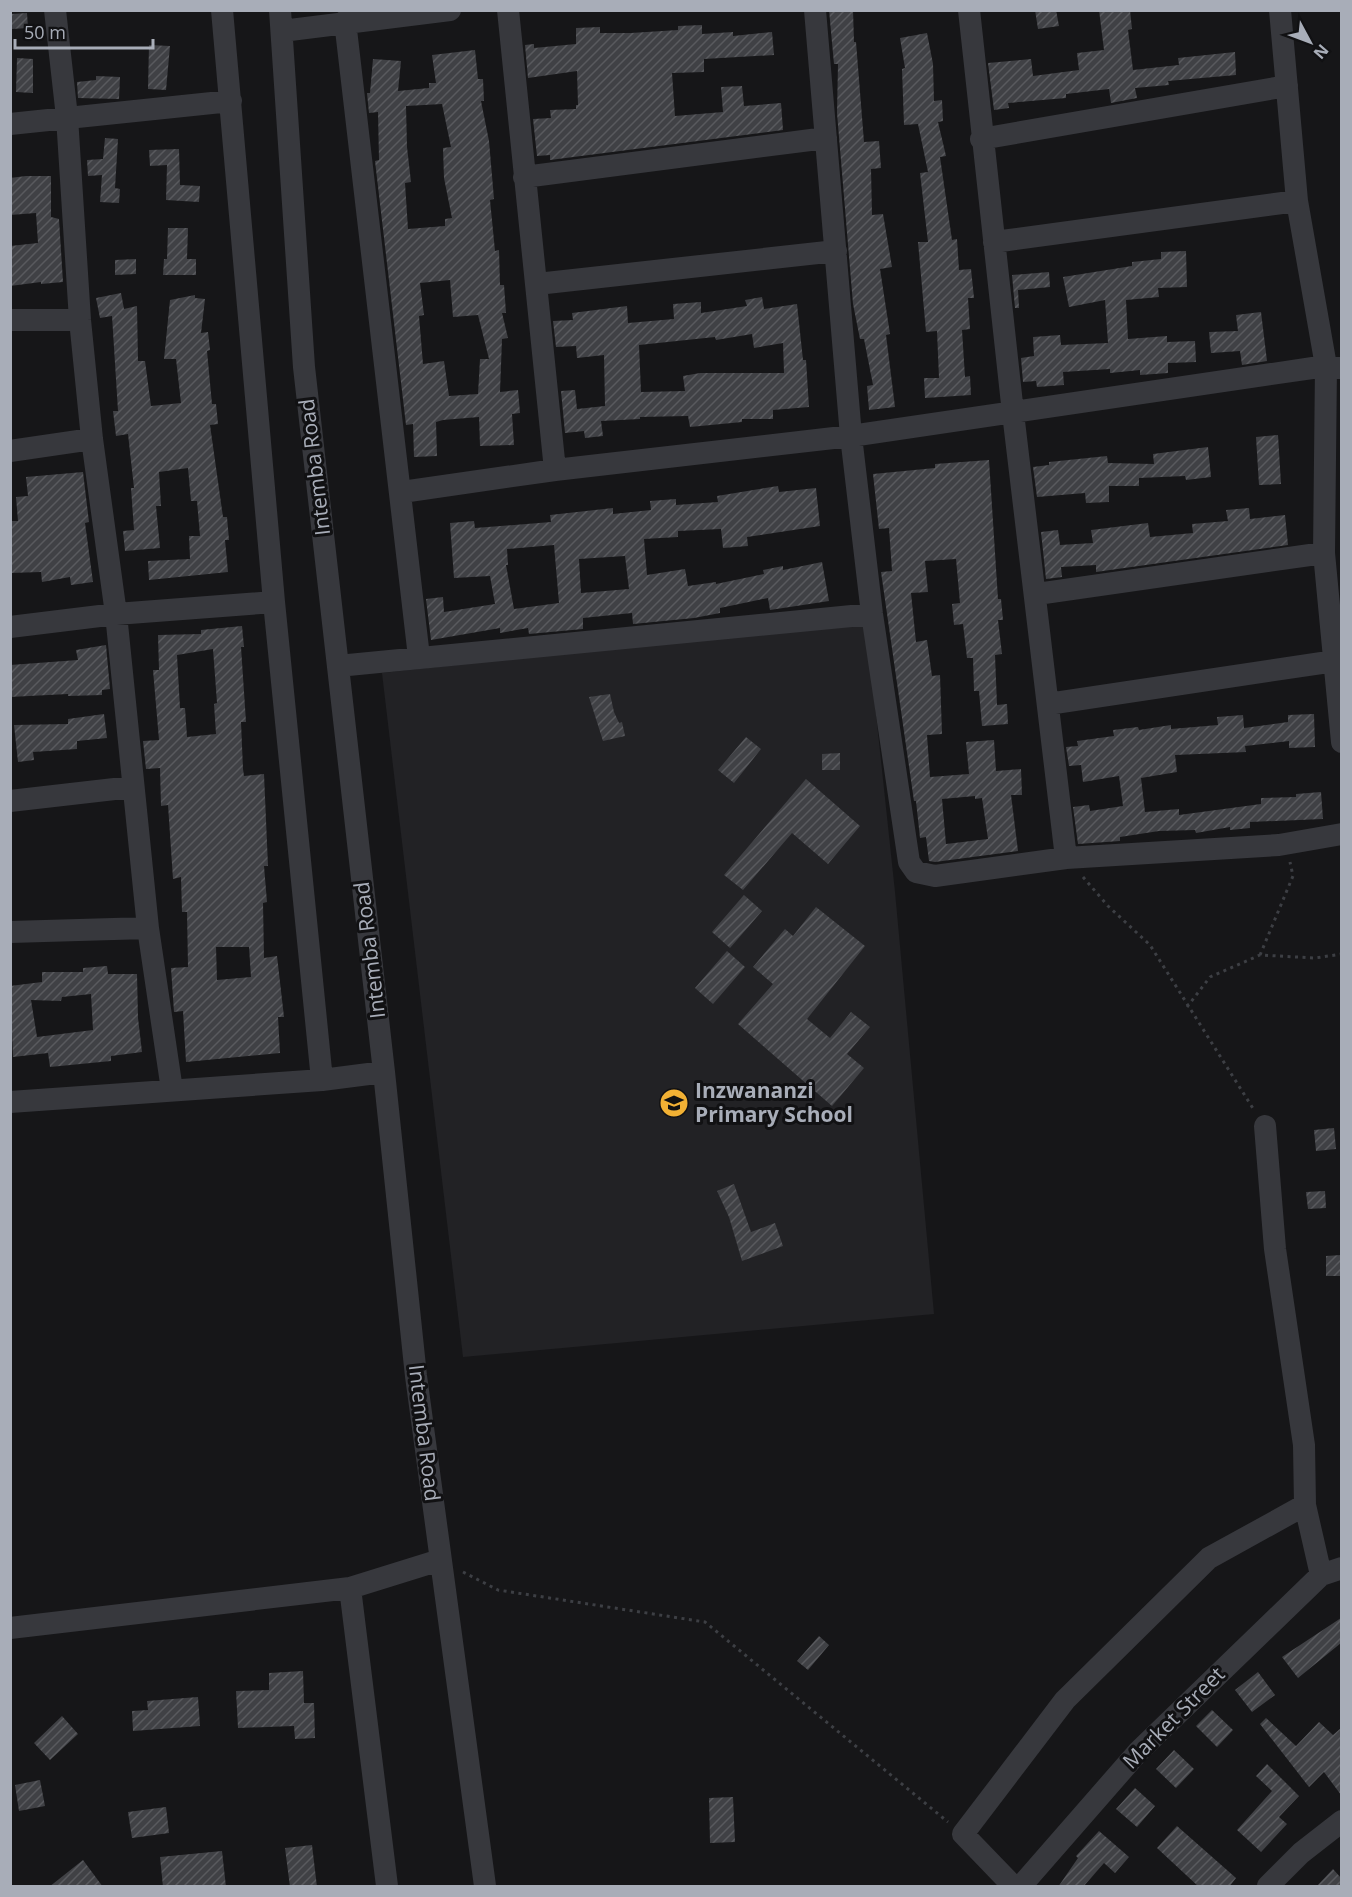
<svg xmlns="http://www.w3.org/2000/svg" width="1352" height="1897" font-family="'Open Sans',sans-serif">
<defs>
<pattern id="building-hatch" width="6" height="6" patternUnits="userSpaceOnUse" patternTransform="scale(1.5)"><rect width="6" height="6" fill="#404145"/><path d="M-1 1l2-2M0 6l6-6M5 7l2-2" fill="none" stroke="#595a5e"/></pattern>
</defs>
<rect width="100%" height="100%" fill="#161618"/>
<path fill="#222225" d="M866,620L895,892L934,1314L463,1357L382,673Z"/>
<path fill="url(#building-hatch)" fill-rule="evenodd" d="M829,10H853L854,42H856L864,142L879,141L881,168L871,169L872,215L883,214L892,267L880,269L890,334L886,335L895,407L869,410L867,386L873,385L864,339H860L853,304L837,113L838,64H834Z
M1035,10H1056L1059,26L1038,29Z
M1099,10H1130L1132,29L1128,30L1133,70L1179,65L1178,58L1235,52L1236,75L1168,81L1169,85L1135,88L1137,98L1116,102L1111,103L1109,89L1066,94V98L1008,103L1009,108L994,110L988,63L1031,59L1033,76L1079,70L1077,53L1104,50Z
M27,13L28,28L12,29L11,14Z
M702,25V34L733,32V36L772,32L774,55L704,59V72L672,73L675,116L723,112L721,87L742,86L744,106L781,103L783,130L550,160V155L537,156L533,119L551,118L550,110L576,109V105H578L577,71L528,78L525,45L534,44V48L576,44V28L600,27V33H631L678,30V26Z
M927,33L933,64L934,101L942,100L943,121L938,122L946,156L940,157L952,240L957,239L959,270L971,269L974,298H968L970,329L962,330L965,377L970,376L971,395L925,398L924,378H939L937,331L926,332L918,242H928L920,173L928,172L918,124L904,125L902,69L905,68L900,38Z
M149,45L170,46L166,90L148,89Z
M475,50L478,79H483L484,101H481L489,141L494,199L490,200L495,251L499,250L500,285H504L506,313H502L508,338L502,339L500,392L518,390L520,413L512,414L514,445L480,446L479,417L443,420L436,422L437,456L414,457L413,424L406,425L375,161L379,160L378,112L369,113L367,93H370L373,59L401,61L398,91L429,88V83H436L432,55ZM442,104L451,147L443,148L444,178L452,218L445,219V226L408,229L405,183L411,182L407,147L406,106ZM450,280L453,317L478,315L489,359H480L478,394L449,396L444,361L423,364L419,316L424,315L420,283Z
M17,58L33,59V93L16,92Z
M96,76L120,77L119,99L78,98L77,82L96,80Z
M105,138L118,139L115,188L120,189L119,203L100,202L102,175L88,176L87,160L103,159Z
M179,149L180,185L200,186L199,202L166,200L167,165L150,166L149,150Z
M26,176H51V217L59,219L63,282L41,284V282L10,286V246L38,243L36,213L10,215V178Z
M168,228H188L187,259H196V275H163L164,259H167Z
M1186,251L1187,287L1158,288L1159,297L1126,300L1128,339L1167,336V342L1195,341L1196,362L1168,363V373L1140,375V370L1110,373V369L1063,372L1064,385L1037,387L1036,381L1023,382L1021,358L1034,356L1033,337L1060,335L1061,345L1108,343L1105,300L1069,307L1063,277L1132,266V262L1161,259V252Z
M136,259V274L115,275V260Z
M1049,272L1050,287L1018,290L1019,308H1015L1012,275Z
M121,293L124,309L137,306L138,361H145L151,406L181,403L176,359H164L170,300L195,295V298L205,299L201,333L208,332L210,350L207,351L212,404H216L218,424L210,425L223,517H227L229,540H225L228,572L149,580L148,561L190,559L189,536H200L197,501H191L188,468L159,472L161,506H156L160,548L125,551L123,531L134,530L131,488H134L128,434L116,436L113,411H118L112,316L100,318L96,298Z
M762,297L764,309L797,304L803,360H806L809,407L773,410V419H742V422L690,427L688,416L640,417V419L601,421L603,436L585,438L584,431L565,433L561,391L575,390L577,409L605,406L604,355L577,358L576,346L556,347L553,321L573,320L572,313L627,306L628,323L674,319L673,304L701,302V313L747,306L745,300ZM752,334L754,348L783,343L784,373H700L683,376L685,391L641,392L639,345L715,337L716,340Z
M1261,312L1267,361L1242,365L1240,351L1211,353L1209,332L1238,331L1236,315Z
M1278,435L1281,484L1259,485L1256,437Z
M1208,447L1211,477L1186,480L1185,476L1139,478V486H1109V502L1086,503L1085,493L1037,497L1033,467L1049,465V462L1107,456L1108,463L1154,464L1153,454Z
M989,460L998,599H1001L1003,620H998L1002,654L995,655L997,705L1007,704L1008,724L982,726L979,691H974L973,658H967L963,624L954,625L952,604L960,603L956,559L925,561L928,592L911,593L916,642L927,640L932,676L940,675L942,734L927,735L930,777L969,774L966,742L994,740L996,771L1021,769L1022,795H1011L1018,851L935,862L929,861L926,837L920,838L916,801H914L881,572L892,571L889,528L879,529L873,474L935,468V464ZM975,796V799L982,798L988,839L946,844L942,799Z
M83,472L89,522L85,523L93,582L71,585L70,577L42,582L41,572L10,573V521H18L16,497L28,496L26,477Z
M778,486L779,492L816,488L820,526L747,537L748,546L723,548L721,529L678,531V537L644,539L647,575L685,569L688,586L716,582V584L764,574L763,570L783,566V570L822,562L829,601L770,610L768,598L720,608V613L694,618L633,624L632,613L583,618V629L529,634L528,628L500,633V628L431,640L426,599L443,597L444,612L495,604L490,576L454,578L450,523L474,521L475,528L551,522L550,515L613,508V514L651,510L650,501L676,499V505L718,502L717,496ZM554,545L559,603L514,609L506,565H508L507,549ZM625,556L629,589L581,593L579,559Z
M1249,508L1250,519L1285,515L1288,545L1096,572V565L1061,567L1062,577L1046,579L1041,532L1058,530L1060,545L1093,543L1091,530L1148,523L1150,537L1193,533L1192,524L1228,521L1226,510Z
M242,626L244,647H241L246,722H241L243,769L244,776L264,774L268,866H264L267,902L263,903L264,958L277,956L284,1017H278L280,1053L186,1062L183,1011L174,1012L171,968L188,967L187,912H182L181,877L173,879L168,805L161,806L160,768L146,769L143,741L159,740L153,670H159L158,635L201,634V630ZM213,649L217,703L214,704L216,734L187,737L185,708H180L177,655ZM216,947H249L251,977L217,980Z
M106,645L110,689L102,690V695L68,696V694L10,697V665L78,660L76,650Z
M610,694L614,712L619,723L622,722L625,736L603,741L589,697Z
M104,714L107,738L77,741V749L33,752L34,760L18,762L14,725L68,724V719Z
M1314,714L1315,747L1289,748V741L1245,746L1246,752L1175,755L1177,772L1141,778L1145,812L1179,809V815L1261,804V798L1296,797V794L1321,792L1323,819L1250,822V828L1230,830V827L1196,833L1195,830L1159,831L1120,837V841L1078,844L1073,807L1089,805L1090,811L1123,806L1119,776L1083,782L1081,765L1069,766L1066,747L1078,746L1077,741L1114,736L1113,730L1138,727L1139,730L1171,725V729L1218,725L1217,717L1243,715L1244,728L1288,722V715Z
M746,737L761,749L734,783L718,770Z
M840,753V770H822V754Z
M806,779L860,826L828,864L792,833L743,890L724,875Z
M744,895L762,911L730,948L712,932Z
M816,907L865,946L807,1019L830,1038L851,1012L870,1027L847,1054L864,1068L832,1106L738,1024L773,984L753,967L785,929L793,936Z
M727,951L745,967L713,1004L695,988Z
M107,966L108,974H137L138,1018L142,1052L111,1056V1061L50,1067L48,1053L13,1057L10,986L42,982V972H83V968ZM91,994L93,1030L37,1037L31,1000L61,1001L62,997Z
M1334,1128L1336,1149L1316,1151L1314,1130Z
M734,1184L751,1232L775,1223L783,1246L742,1261L729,1217L717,1191Z
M1325,1191L1326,1208L1308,1209L1306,1192Z
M1341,1255V1276H1326V1256Z
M1341,1618V1643L1298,1678L1282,1657Z
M819,1636L829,1645L808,1670L797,1661Z
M303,1671L304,1703H314L315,1738L295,1739L294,1726L238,1728L236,1691L269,1690V1673Z
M1258,1672L1275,1695L1252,1712L1235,1690Z
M198,1697L200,1726L133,1731L132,1711L148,1710L147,1701Z
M1212,1710L1233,1730L1217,1747L1196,1726Z
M62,1716L78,1734L50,1760L34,1743Z
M1266,1718L1296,1746L1319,1722L1333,1735L1341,1728V1795L1324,1772L1309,1787L1260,1724Z
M1174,1750L1194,1769L1176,1788L1156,1769Z
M1267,1764L1299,1796L1279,1817L1287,1824L1261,1852L1237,1830L1272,1791L1256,1776Z
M40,1780L45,1806L19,1811L15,1785Z
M1135,1788L1155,1806L1137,1827L1116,1809Z
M733,1797L735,1842L710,1843L709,1798Z
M166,1807L169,1833L132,1838L128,1812Z
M1177,1826L1236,1878L1229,1887H1199L1157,1848Z
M1099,1831L1129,1857L1115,1873L1104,1863L1083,1887H1058L1078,1858L1076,1856Z
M312,1845L317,1887H290L285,1848Z
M222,1851L226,1887H163L160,1857Z
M83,1860L103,1887H49Z
M1333,1869L1341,1878V1887H1316Z"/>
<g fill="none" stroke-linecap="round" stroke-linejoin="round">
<path stroke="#3d3f44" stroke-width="3" stroke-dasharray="3 4.5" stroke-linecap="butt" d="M1083,877L1108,906L1150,945L1254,1110
M1260,955L1293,876L1290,862
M1187,1007L1210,977L1260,955L1315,958L1342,954
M463,1572L498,1590L705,1622L948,1822"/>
<path stroke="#37383d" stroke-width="22" d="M55,10L67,117L80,320L92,439L116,614L148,928L172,1090
M222,10L274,602L322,1080
M280,10L304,367L384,1072L416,1376L485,1886
M508,10L555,470
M815,10L851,436L872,614L909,862L916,872L935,876L1066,858L1279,845L1342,834
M969,10L1013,413L1066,858
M1280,10L1297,201L1326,366L1324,553L1342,742
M345,21L419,657
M282,31L450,10
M10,124L231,101
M981,139L1287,86
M524,177L826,138
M994,242L1297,201
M537,284L836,251
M10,320H80
M10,451L92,439
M402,492L555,470L851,436L1326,366L1342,368
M1037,594L1324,553
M10,627L116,614L274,602
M338,666L872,614
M1048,704L1335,661
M10,801L132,787
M10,932L148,928
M10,1102L322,1080L384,1072
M1265,1126L1275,1249L1304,1445L1305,1505L1321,1575
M350,1588L387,1886
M10,1628L350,1588L440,1560
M1013,1886L963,1834L1065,1700L1209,1558L1305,1505
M1021,1886L1138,1752L1321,1575L1342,1568
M1268,1886L1301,1853L1342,1821"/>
</g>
<defs>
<g id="school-disc" transform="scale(1.5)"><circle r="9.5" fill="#f2b134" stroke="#111113"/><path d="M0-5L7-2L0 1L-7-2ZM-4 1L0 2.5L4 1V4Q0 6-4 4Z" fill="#111"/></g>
</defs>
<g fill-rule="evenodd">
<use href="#school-disc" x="674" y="1103"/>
</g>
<g text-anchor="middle" stroke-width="6" stroke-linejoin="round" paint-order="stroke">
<g font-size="21" fill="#a8adb8" stroke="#111113">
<text transform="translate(315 467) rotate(-97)" y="7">Intemba Road</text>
<text transform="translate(370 950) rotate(-97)" y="7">Intemba Road</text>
<text transform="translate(424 1433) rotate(83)" y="7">Intemba Road</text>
<text transform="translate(1174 1718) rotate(-45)" y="7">Market Street</text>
</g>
<g font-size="21" font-weight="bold" fill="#a8adb8" stroke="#111113" text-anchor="start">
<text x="695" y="1098">Inzwananzi<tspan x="695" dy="24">Primary School</tspan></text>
</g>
</g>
<rect width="1352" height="1897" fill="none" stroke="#a8adb8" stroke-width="24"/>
<g transform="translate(1310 42) rotate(131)" stroke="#111113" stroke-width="4.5" paint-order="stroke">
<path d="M0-4.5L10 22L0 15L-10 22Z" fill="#a8adb8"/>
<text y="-9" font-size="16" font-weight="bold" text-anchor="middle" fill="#a8adb8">N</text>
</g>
<path d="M15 39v9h138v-9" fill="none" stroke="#a8adb8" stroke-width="3"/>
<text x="24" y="39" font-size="18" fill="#a8adb8" stroke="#111113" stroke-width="4.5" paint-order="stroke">50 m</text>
</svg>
